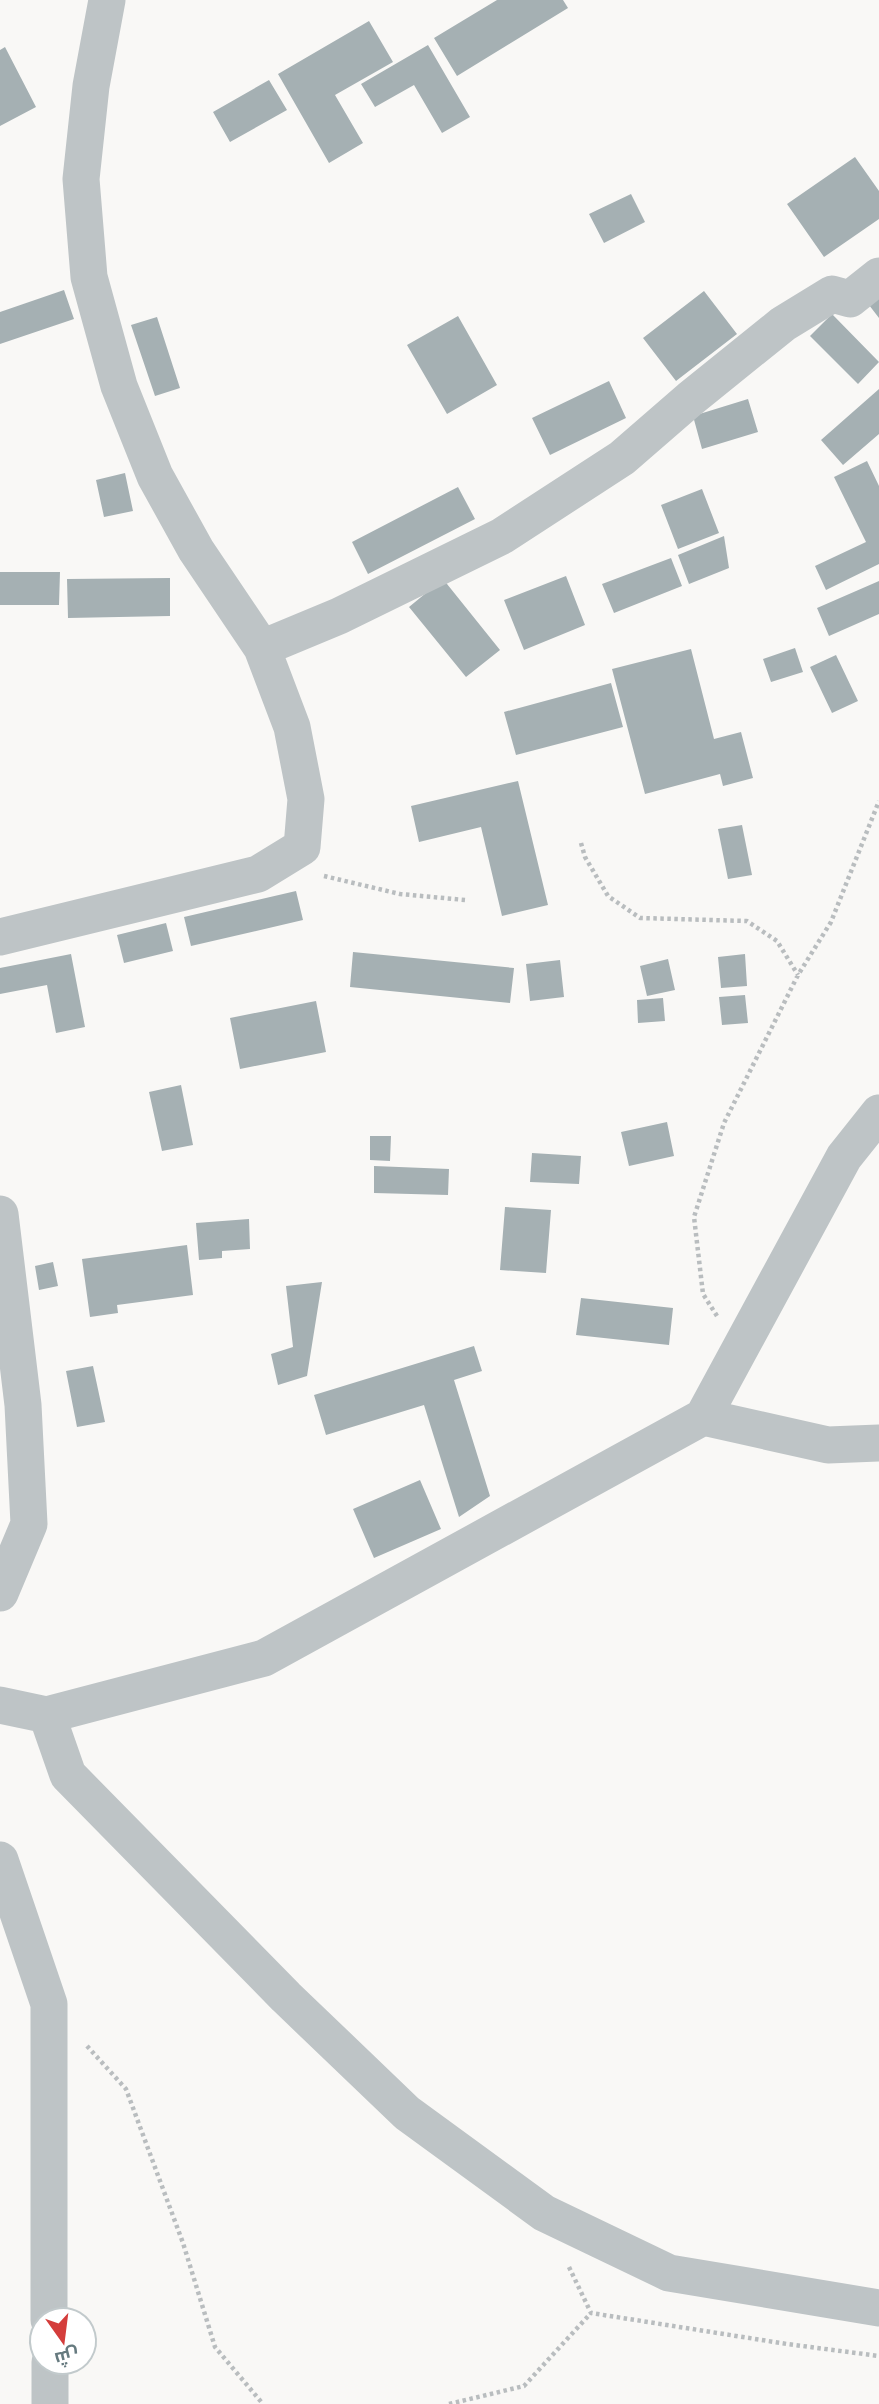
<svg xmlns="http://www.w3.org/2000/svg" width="879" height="2404" font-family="Lato,Cairo,sans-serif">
<rect width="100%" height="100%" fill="#f9f8f6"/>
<path fill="#a5b0b3" d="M497,0H563L568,8L457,76L434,38Z
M369,21L393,62L335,95L363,143L329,163L278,74Z
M428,45L470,117L442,133L414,85L375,107L361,84Z
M5,47L36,107L0,126V50Z
M269,80L287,110L230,142L213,112Z
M855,157L879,191V219L824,257L787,204Z
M631,194L645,222L604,243L589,214Z
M64,290L74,319L0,344V312Z
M704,291L737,334L676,381L643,338Z
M879,297V318L869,305Z
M832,314L879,362L858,384L810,336Z
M458,316L497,385L447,414L407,345Z
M157,317L180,388L155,396L131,325Z
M609,381L626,418L550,455L532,418Z
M879,389V434L843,465L821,440Z
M748,399L758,432L702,449L693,416Z
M867,461L879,486V564L826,590L815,566L866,542L834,477Z
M125,473L133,511L104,517L96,480Z
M458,487L475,519L368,574L352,542Z
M702,489L719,533L678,549L661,505Z
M724,536L729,568L689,584L678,555Z
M671,558L682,586L614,613L602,584Z
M0,572H60L59,605H0Z
M566,576L585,625L524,650L504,600Z
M170,578V616L68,618L67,579Z
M443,579L500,650L466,677L409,607Z
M879,581V614L829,636L817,608Z
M795,648L803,672L771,682L763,659Z
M691,649L714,739L741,732L753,778L723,786L720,774L645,794L612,669Z
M836,655L858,701L832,713L810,667Z
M611,683L623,727L516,755L504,712Z
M518,781L548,905L502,916L481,827L419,842L411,806Z
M742,825L752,875L728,879L718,829Z
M296,891L303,920L191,946L184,917Z
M166,923L173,951L124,963L117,935Z
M353,952L514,968L510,1003L350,987Z
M71,954L85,1027L56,1033L47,985L0,994V968Z
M745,954L747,986L721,988L718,957Z
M668,959L675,990L647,996L640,966Z
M560,960L564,997L530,1001L526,964Z
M745,995L748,1023L722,1025L719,997Z
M663,998L665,1021L638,1023L637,1000Z
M316,1001L326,1052L240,1069L230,1018Z
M181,1085L193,1145L162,1151L149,1092Z
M667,1122L674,1156L629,1166L621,1132Z
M370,1136H391L390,1161L370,1160Z
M532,1153L581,1156L579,1184L530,1182Z
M374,1166L449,1169L448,1195L374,1193Z
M505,1207L551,1210L546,1273L500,1270Z
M249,1219L250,1249L222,1251V1258L199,1260L196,1223Z
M187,1245L193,1295L117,1305L118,1313L90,1317L82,1259Z
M53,1262L58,1286L39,1290L35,1266Z
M322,1282L307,1376L278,1385L271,1354L293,1347L286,1286Z
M581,1298L673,1308L669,1345L576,1335Z
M474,1346L482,1371L454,1380L490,1496L459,1517L424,1405L326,1435L314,1395Z
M93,1366L105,1422L77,1427L66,1371Z
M420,1480L441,1529L374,1558L353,1509Z"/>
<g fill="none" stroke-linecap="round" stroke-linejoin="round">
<path stroke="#b9bdbf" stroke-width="4.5" stroke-dasharray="3.5 3.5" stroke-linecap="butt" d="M581,843L585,857L608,896L640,918L747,921L777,941L798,975
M324,876L400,894L465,900
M717,1316L703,1294L694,1217L724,1123L798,975L831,922L879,801
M87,2046L126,2089L183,2243L215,2347L263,2404
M569,2267L591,2313L787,2344L879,2356
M449,2404L524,2386L591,2313"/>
<path stroke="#bec4c6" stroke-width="37" d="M262,648L339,616L502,536L622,458L690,399L783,324L832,294L850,299L879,276
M0,937L258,874L302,847L306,799L292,727L262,648L196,550L155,476L119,386L89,277L81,179L91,86L107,0
M0,1214L23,1405L29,1524L0,1593
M703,1417L828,1445L879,1443
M0,1705L47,1715L264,1658L703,1417L844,1157L879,1113
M47,1715L68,1775L286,1997L407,2113L544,2213L669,2273L879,2308
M0,1860L49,2004V2320
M50,2362V2404"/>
</g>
<g transform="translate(63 2341) rotate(166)"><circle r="33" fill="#ffffff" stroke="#c2cacc" stroke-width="2"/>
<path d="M0-5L12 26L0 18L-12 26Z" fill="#d43d3b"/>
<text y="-10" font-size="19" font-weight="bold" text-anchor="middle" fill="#667a7f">ش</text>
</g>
</svg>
